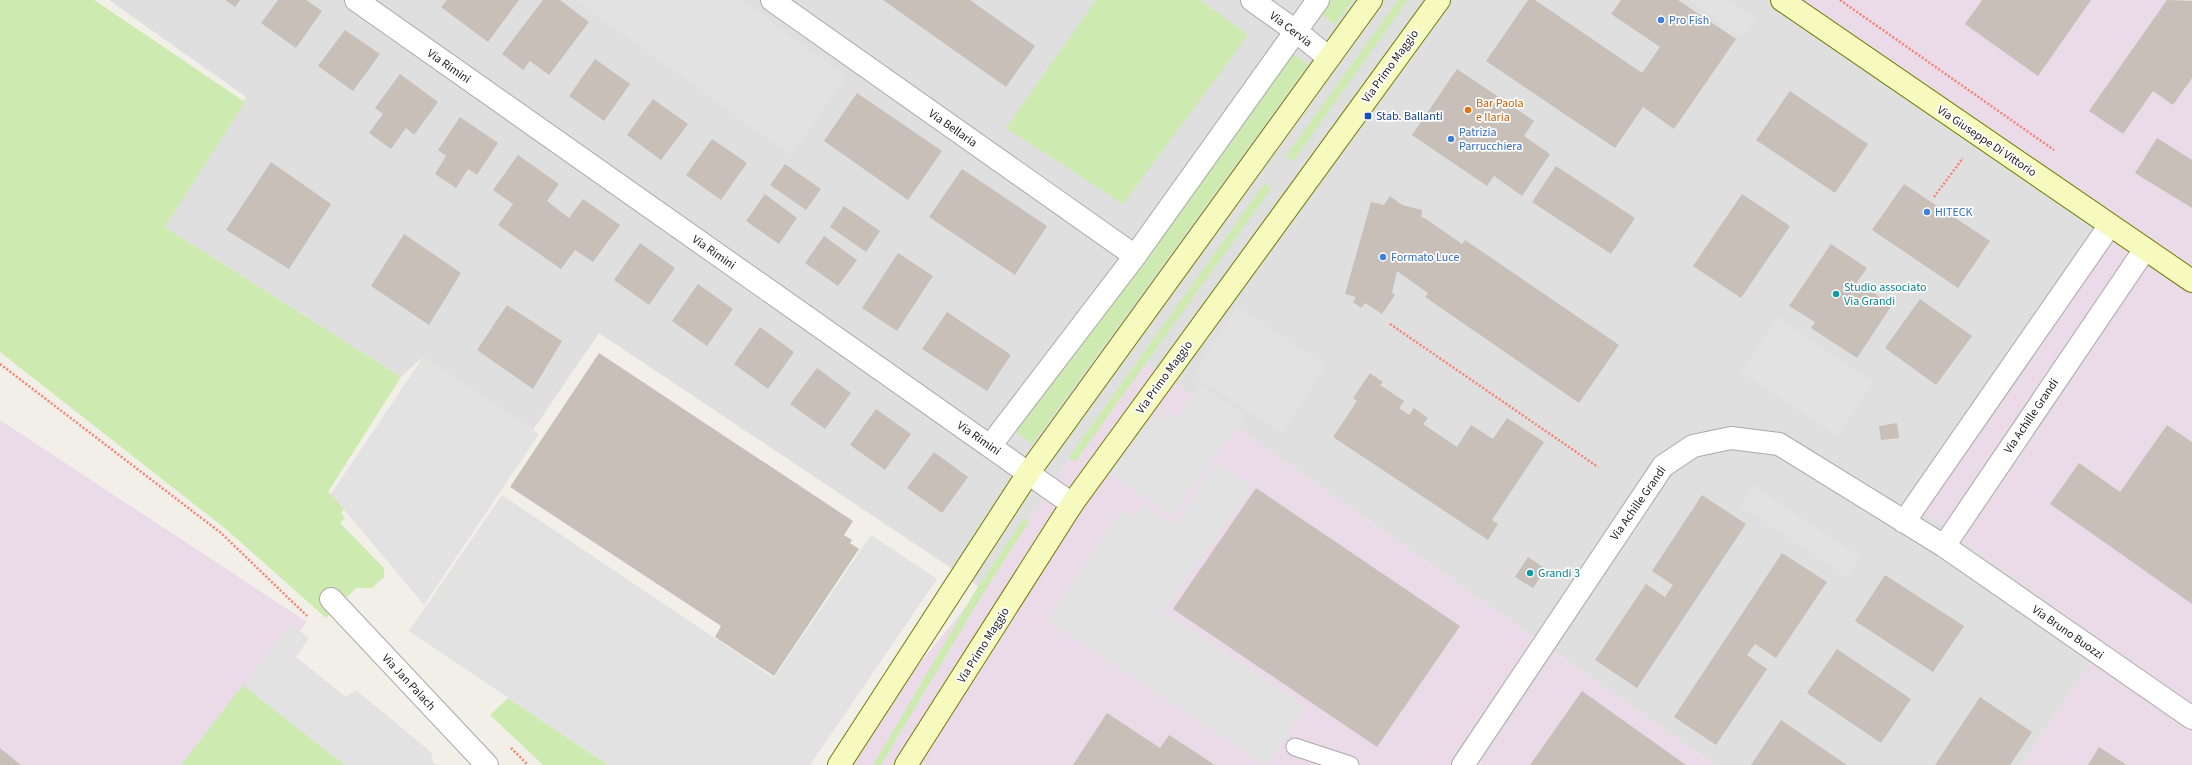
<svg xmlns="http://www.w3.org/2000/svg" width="2192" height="765" font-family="'Source Sans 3',sans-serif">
<rect width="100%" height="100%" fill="#f2efe9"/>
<path fill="#e0dfdf" d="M109,0H1794L2117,232L1907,500L2103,643L2021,765H1715L1139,358L981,588L599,333L533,430L423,357L401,377L165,227L246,97Z"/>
<path fill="#ebdbe8" d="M1794,0H2192V765H2021L2103,643L1907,500L2117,232Z
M1139,358L1715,765H837L981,588Z
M0,420L307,622L181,765H0Z"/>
<path fill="#cdebb0" d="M0,0H94L245,102L165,227L401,377L328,492L347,505L341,513L345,518L340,523L384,568V577L372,588H356L326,618L227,530L0,352Z
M1096,0H1200L1248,35L1123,204L1006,128Z
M1331,0H1353L1335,25L1321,14Z
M1398,0H1408L1293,161L1286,156Z
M1293,54L1308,65L1032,444L1016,432Z
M1265,183L1271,189L1075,462L1069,457Z
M1024,518L1029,522L984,592L881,765H873L977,588Z
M243,685L345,765H181Z
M508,698L608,765H543L490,715Z"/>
<path fill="#e2e2e2" d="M575,0H742L846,77L791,155Z
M1689,0H1729L1755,19L1742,38Z
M1237,306L1326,365L1282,433L1194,376Z
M1778,318L1873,382L1837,436L1741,372Z
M423,357L539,434L424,605L331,494Z
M1200,384L1245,415L1172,517L1110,474L1153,415L1160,420L1168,410L1178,418Z
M1216,463L1252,486L1164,612L1306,707L1268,765H1265L1047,620L1122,510L1134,518L1144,504L1174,525Z
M1754,486L1861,557L1848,577L1741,506Z
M502,495L774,678L871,535L937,579L810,765H608L409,631Z
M291,624L309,638L296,657L346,697L356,690L431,752L433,762L437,765H345L243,685Z"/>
<path fill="#c7bfb8" d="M225,0H240L235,7Z
M278,0H306L322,11L296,48L261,23Z
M447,0H519L488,42L441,7Z
M543,0H560L589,22L549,75L530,61L523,70L502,54Z
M883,0H970L1035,46L1006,87Z
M1528,0H1535L1642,73L1660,47L1611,14L1621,0H1678L1736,39L1674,129L1643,107L1615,148L1486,61Z
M1982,0H2091L2038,76L1965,24Z
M2167,0L2192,1V78L2173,105L2153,91L2123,134L2089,111Z
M345,30L380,54L353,91L318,66Z
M595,59L630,84L604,121L569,96Z
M1457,69L1534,121L1524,136L1550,154L1522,196L1494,176L1487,186L1412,135Z
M400,74L438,102L414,135L406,128L391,149L369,133L383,114L375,108Z
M1790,91L1868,144L1835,193L1756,140Z
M857,93L942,151L908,200L824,141Z
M653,99L688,124L661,160L627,135Z
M460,117L498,143L477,175L468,169L456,188L435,174L446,156L438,150Z
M2157,138L2192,160V208L2135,173Z
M712,139L747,163L721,200L686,175Z
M518,155L559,184L547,201L569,218L583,199L620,225L593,262L575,250L561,269L498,225L513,204L493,190Z
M271,162L331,204L289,269L226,230Z
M785,164L821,189L806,210L770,185Z
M1556,166L1635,218L1611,254L1532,202Z
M962,169L1047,226L1015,275L929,217Z
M1904,184L1990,241L1958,288L1872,230Z
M765,194L797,218L779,244L746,221Z
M1742,194L1790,226L1741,298L1693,266Z
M1390,196L1402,205L1422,210L1421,219L1423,217L1462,244L1465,240L1619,345L1579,403L1425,297L1428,293L1397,271L1392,293L1395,295L1382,314L1365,303L1361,308L1353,302L1356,297L1345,294L1371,202L1384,205Z
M844,206L880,231L866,252L830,227Z
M404,234L461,273L429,325L371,286Z
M824,236L857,260L838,286L805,263Z
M640,243L675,268L649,305L614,280Z
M1831,244L1867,268L1857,282L1892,305L1857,358L1811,328L1815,322L1789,306Z
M898,253L933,276L897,331L862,308Z
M698,284L733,309L707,346L672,321Z
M1920,299L1972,336L1936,385L1885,348Z
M507,305L562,341L533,389L477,350Z
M947,312L1011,355L987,391L922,349Z
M760,327L794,352L768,389L734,364Z
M599,353L853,521L844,535L852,540L850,543L859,549L774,676L715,637L721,626L510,487Z
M817,368L851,393L825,429L790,404Z
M1370,373L1383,382L1380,385L1404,401L1399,408L1409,415L1414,408L1428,418L1423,424L1457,447L1471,425L1493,439L1507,418L1544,442L1492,520L1498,524L1488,540L1333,437L1357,401L1353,398Z
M876,409L911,434L885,470L850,445Z
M1897,423L1899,438L1881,440L1879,426Z
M2167,425L2192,442V604L2050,504L2079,463L2120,492Z
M934,452L968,477L942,513L907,488Z
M1256,488L1460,626L1377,747L1173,609Z
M1702,495L1746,524L1637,688L1595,660L1646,584L1665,597L1673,585L1652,571Z
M1782,553L1827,582L1776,658L1755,644L1747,655L1767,669L1716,745L1674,717Z
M1528,557L1546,569L1533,588L1515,577Z
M1885,575L1964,626L1933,672L1855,621Z
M1837,649L1911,699L1881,743L1807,693Z
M1582,691L1686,765H1530Z
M1980,697L2032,732L2010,765H1935Z
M1107,713L1160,748L1169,735L1215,765H1073Z
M1781,720L1847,765H1751Z
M2099,747L2127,765H2088Z
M0,748L21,765H0Z"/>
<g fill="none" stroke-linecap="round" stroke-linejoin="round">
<g stroke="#a9a9a9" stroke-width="19">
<path id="lane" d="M1295,747L1350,765"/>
</g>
<g stroke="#a9a9a9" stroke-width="24">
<path id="street" d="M356,0L1072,504
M772,0L1135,256
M1252,0L1297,32L1329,58
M990,446L1135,256L1318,0
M1904,522L2110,225
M1944,546L2145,249
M331,599L487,765
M1463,765L1663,466L1693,446L1731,438L1779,444L1944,546L2192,718"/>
</g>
<g stroke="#707d05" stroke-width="24">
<path id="secondary" d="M1782,0L2192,281
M839,765L1029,472L1371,0
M906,765L1072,504L1439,0"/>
</g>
<path stroke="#fa8072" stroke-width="2.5" stroke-dasharray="2 2" stroke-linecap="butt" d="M1840,0L2054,150
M1934,197L1963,158
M1390,324L1598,467
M0,364L221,533L307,616
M511,748L528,765"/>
<use href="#lane" stroke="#fff" stroke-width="17"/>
<use href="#street" stroke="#fff" stroke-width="22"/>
<use href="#secondary" stroke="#f7fabf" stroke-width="22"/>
</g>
<g fill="#3f7fe0" stroke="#fff" stroke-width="1.5">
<circle cx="1661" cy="20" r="4"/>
<circle cx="1451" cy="139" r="4"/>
<circle cx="1927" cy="212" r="4"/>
<circle cx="1383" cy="257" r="4"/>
</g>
<circle fill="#e8710a" stroke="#fff" stroke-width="1.5" cx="1468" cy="110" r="4"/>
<rect fill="#1a4fb4" stroke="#fff" stroke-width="1.5" x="1364" y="112" width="8" height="8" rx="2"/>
<g fill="#0f9aa8" stroke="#fff" stroke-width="1.5">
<circle cx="1836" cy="294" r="4"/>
<circle cx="1530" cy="573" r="4"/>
</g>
<g text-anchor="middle" stroke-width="3.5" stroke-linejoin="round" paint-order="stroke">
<g font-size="12" fill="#366cbe" stroke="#fff" text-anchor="start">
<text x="1669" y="24">Pro Fish</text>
<text x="1459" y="136">Patrizia<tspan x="1459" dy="14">Parrucchiera</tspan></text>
<text x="1935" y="216">HITECK</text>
<text x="1391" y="261">Formato Luce</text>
</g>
<g font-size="12" fill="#222" stroke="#fff">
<text transform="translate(1291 29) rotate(37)" y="4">Via Cervia</text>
<text transform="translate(449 66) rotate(35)" y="4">Via Rimini</text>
<text transform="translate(1390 66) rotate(-54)" y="4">Via Primo Maggio</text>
<text transform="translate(953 128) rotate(35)" y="4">Via Bellaria</text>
<text transform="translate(1987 141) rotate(34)" y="4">Via Giuseppe Di Vittorio</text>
<text transform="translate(714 252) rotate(35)" y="4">Via Rimini</text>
<text transform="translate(1164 377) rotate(-54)" y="4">Via Primo Maggio</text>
<text transform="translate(2031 416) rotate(-56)" y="4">Via Achille Grandi</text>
<text transform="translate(979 438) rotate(35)" y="4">Via Rimini</text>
<text transform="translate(1638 503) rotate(-55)" y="4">Via Achille Grandi</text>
<text transform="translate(2068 632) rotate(35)" y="4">Via Bruno Buozzi</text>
<text transform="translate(983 645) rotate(-58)" y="4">Via Primo Maggio</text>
<text transform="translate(409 682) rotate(47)" y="4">Via Jan Palach</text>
</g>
<g font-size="12" fill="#c56008" stroke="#fff" text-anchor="start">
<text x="1476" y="107">Bar Paola<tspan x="1476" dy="14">e Ilaria</tspan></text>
</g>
<g font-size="12" fill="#164399" stroke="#fff" text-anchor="start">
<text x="1376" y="120">Stab. Ballanti</text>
</g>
<g font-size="12" fill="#0d838f" stroke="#fff" text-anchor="start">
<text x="1844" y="291">Studio associato<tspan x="1844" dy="14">Via Grandi</tspan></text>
<text x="1538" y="577">Grandi 3</text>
</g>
</g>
</svg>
